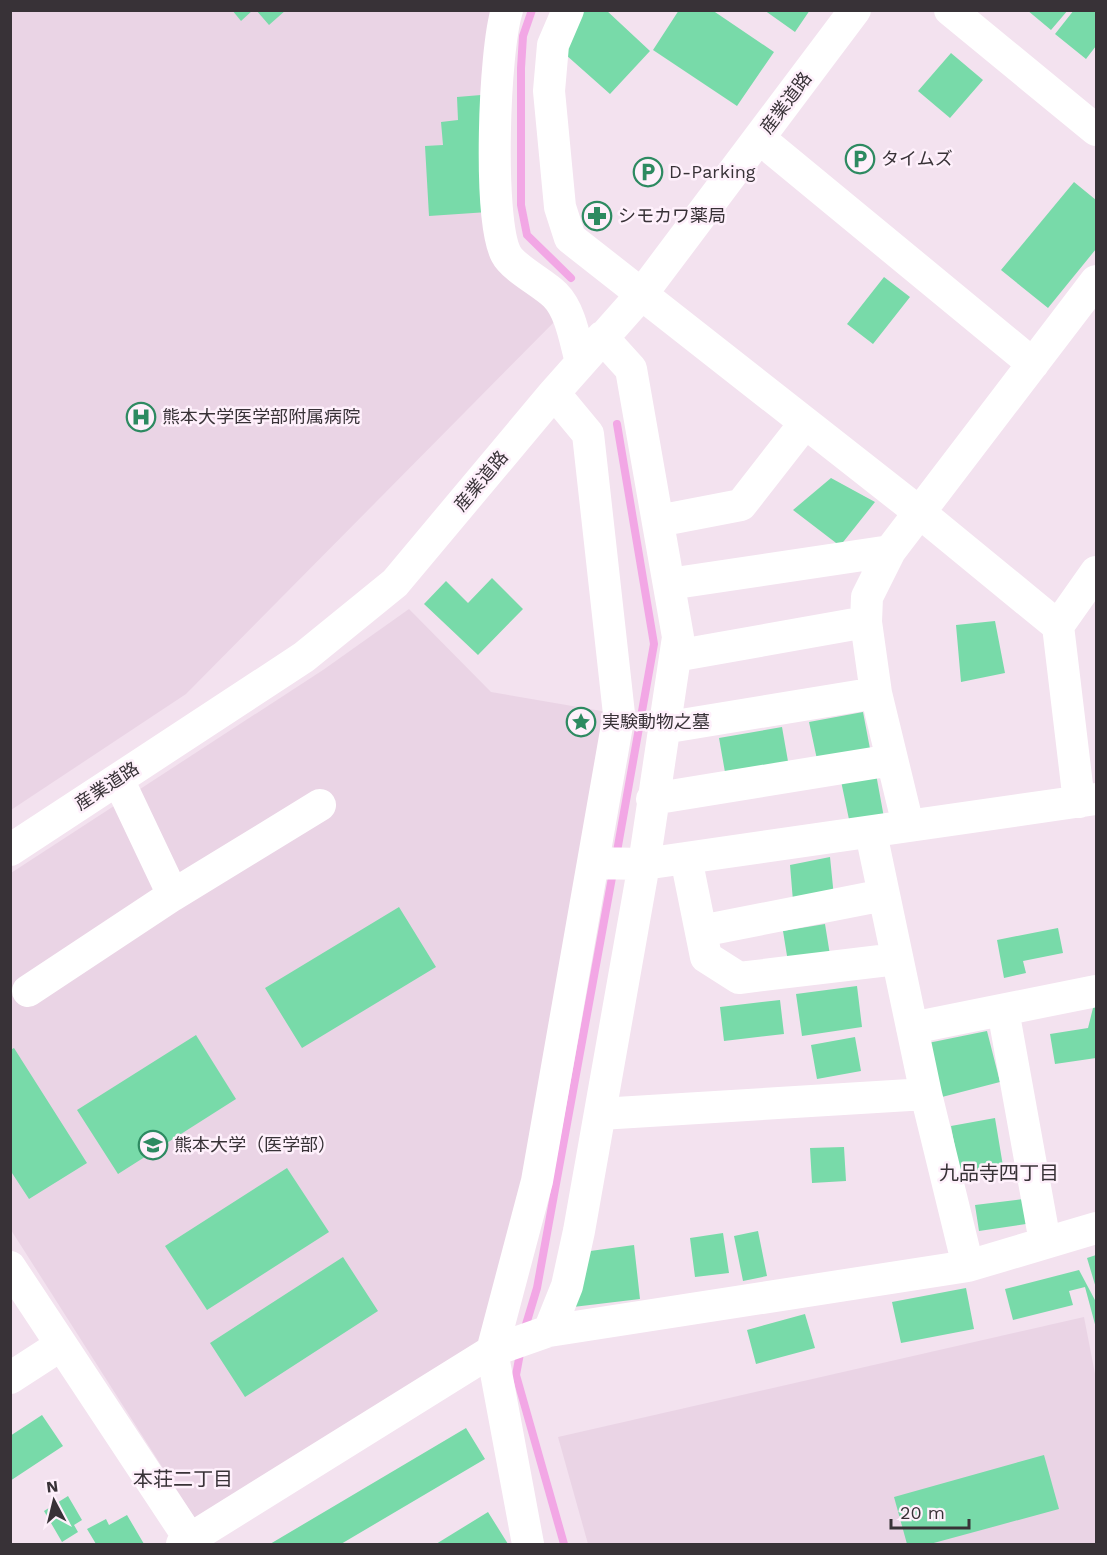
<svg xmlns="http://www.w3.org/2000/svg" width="1107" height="1555" font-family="'Work Sans','Noto Sans JP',sans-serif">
<rect width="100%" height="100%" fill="#f3e2ef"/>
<path fill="#ead4e5" d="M11,11H507L506,255L566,310L186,694L11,810Z
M409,609L491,692L619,714L492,1351L196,1520L11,1230V873L323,670Z
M1084,1317L1096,1379V1544H588L558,1437Z"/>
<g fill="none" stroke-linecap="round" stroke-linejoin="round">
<path stroke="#f2a7e5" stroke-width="8" d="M532,10L523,36L521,68V205L527,235L571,278
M616,857L654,644L617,424
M524,1331L537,1288L613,872
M521,1348L516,1375L564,1544"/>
</g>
<path fill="#78daa9" d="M232,10H253L241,21Z
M256,10H286L269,25Z
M574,10H606L650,51L610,94L557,47Z
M679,10H712L774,52L737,106L653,50Z
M764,10H810L795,32Z
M1027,10H1068L1051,30Z
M1074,10H1096V46L1086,59L1055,34Z
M951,53L983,80L950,118L918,91Z
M481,95L488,212L429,216L425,146L443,145L441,122L458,120L457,97Z
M1074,182L1096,200V249L1048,308L1001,270Z
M884,277L910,297L873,344L847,324Z
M831,478L875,502L840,546L793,510Z
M492,578L523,609L478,655L424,604L446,581L468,603Z
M995,621L1005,673L961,682L956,625Z
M863,712L871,754L818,764L809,722Z
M782,727L789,767L726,778L719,738Z
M876,774L885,823L851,829L841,781Z
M830,857L834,897L793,901L790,865Z
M399,907L436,967L302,1048L265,988Z
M825,924L830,955L788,962L783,931Z
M1058,928L1063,953L1023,961L1026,973L1004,978L997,940Z
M857,986L862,1027L802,1036L796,994Z
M780,1000L784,1034L724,1041L720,1007Z
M1096,1003V1058L1055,1064L1050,1034L1088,1028L1094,1004Z
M987,1031L1000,1082L942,1097L928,1043Z
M196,1035L236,1099L118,1174L77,1110Z
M855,1037L861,1071L817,1079L811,1045Z
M14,1048L87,1163L29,1199L10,1170V1050Z
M995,1118L1004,1172L961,1180L951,1126Z
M844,1147L846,1181L812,1183L810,1148Z
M287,1168L329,1232L207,1310L165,1246Z
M1023,1199L1026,1224L979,1231L975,1205Z
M758,1231L767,1276L743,1281L734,1236Z
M723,1233L729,1273L695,1277L690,1238Z
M634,1245L640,1299L573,1307L583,1252Z
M1096,1255V1288L1087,1258Z
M343,1257L378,1311L245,1397L210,1343Z
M1079,1270L1096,1302V1328L1085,1287L1069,1291L1073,1305L1013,1320L1005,1289Z
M966,1288L974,1329L901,1343L892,1302Z
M805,1314L815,1348L756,1364L747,1330Z
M42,1415L63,1446L10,1481V1436Z
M466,1428L485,1459L341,1544H270Z
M1044,1455L1059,1509L930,1544H907L894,1497Z
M68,1496L82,1520L74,1525L78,1532L62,1542L44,1511Z
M488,1512L508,1544H436Z
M127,1515L144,1544H96L87,1529L106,1519L109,1525Z"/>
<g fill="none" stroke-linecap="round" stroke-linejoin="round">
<path stroke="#fff" stroke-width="32" d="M507,10C494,50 488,219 506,254C513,268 543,283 555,295C571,311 575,341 581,362
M568,10L553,45L549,91L560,207L570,238L919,512L1058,626
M950,10L1096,130
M759,138L1033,364
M658,521L741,505L805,423
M669,584L890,551
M675,656L866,622
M663,728L876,693
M118,779L173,895L320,805
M652,799L892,760
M1079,802L1058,626L1096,572
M908,825L876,693L866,622L867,597L890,551L1096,281
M871,833L926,1094L968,1266
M10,850L304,657L395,583L554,393L641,295L855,10
M686,858L706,957L739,978L897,959
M593,863L644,864L1096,799
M701,931L884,895
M28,991L173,895
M1003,1010L1045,1242
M912,1028L1096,991
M600,1114L926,1094
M10,1267L193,1544
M549,1331L567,1286L579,1231L644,864L678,637L631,369L602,337
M10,1378L61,1345
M182,1544L492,1351L549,1331L968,1266L1096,1228
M528,1544L492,1351L537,1181L619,714L588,434L554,393"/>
</g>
<defs>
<g id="parking-ring" transform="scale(1.5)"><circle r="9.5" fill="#fef0fb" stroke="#2d8a61" stroke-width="1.5"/><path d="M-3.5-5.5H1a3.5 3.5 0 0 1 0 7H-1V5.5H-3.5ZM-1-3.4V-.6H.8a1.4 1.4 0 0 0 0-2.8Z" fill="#2d8a61"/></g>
<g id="pharmacy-ring" transform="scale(1.5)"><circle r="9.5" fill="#fef0fb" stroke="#2d8a61" stroke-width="1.5"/><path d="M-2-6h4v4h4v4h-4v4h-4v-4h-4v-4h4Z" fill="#2d8a61"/></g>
<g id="hospital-ring" transform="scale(1.5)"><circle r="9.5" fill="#fef0fb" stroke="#2d8a61" stroke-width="1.5"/><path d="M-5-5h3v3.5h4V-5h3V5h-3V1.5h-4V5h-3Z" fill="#2d8a61"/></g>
<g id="sight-ring" transform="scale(1.5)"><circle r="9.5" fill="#fef0fb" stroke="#2d8a61" stroke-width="1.5"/><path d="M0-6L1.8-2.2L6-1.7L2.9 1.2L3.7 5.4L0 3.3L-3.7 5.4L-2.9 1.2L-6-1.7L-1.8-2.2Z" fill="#2d8a61"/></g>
<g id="university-ring" transform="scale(1.5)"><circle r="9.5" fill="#fef0fb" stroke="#2d8a61" stroke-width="1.5"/><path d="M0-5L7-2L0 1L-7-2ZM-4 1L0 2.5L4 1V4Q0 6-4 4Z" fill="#2d8a61"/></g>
</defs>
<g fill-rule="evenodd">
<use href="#parking-ring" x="860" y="159"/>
<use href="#parking-ring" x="648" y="172"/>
<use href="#pharmacy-ring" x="597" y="216"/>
<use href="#hospital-ring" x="141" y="417"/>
<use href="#sight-ring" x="581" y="722"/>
<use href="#university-ring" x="153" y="1145"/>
</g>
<g text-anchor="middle" stroke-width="5" stroke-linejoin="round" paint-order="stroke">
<g font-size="18" fill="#383237" stroke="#fef0fb">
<text transform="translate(786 103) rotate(-53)" y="6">産業道路</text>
<text transform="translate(481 481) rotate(-50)" y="6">産業道路</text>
<text transform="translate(107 786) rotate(-33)" y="6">産業道路</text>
</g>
<g font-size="18" fill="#383237" stroke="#fef0fb" text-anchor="start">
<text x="881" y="165">タイムズ</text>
<text x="669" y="178">D-Parking</text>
<text x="618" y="222">シモカワ薬局</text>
<text x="162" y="423">熊本大学医学部附属病院</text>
<text x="602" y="728">実験動物之墓</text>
<text x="174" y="1151">熊本大学（医学部）</text>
</g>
<g font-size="20" fill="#383237" stroke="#fef0fb">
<text x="999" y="1180">九品寺四丁目</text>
<text x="183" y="1486">本荘二丁目</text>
</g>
</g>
<rect width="1107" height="1555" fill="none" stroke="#383237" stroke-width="24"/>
<g transform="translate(54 1501) rotate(353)" stroke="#fef0fb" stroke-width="4.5" paint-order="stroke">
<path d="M0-4.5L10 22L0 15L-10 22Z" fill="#383237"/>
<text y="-9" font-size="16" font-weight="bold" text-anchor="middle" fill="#383237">N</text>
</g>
<path d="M891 1519v9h78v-9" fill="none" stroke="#383237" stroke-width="3"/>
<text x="900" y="1519" font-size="18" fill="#383237" stroke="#fef0fb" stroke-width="4.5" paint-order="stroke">20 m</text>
</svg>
